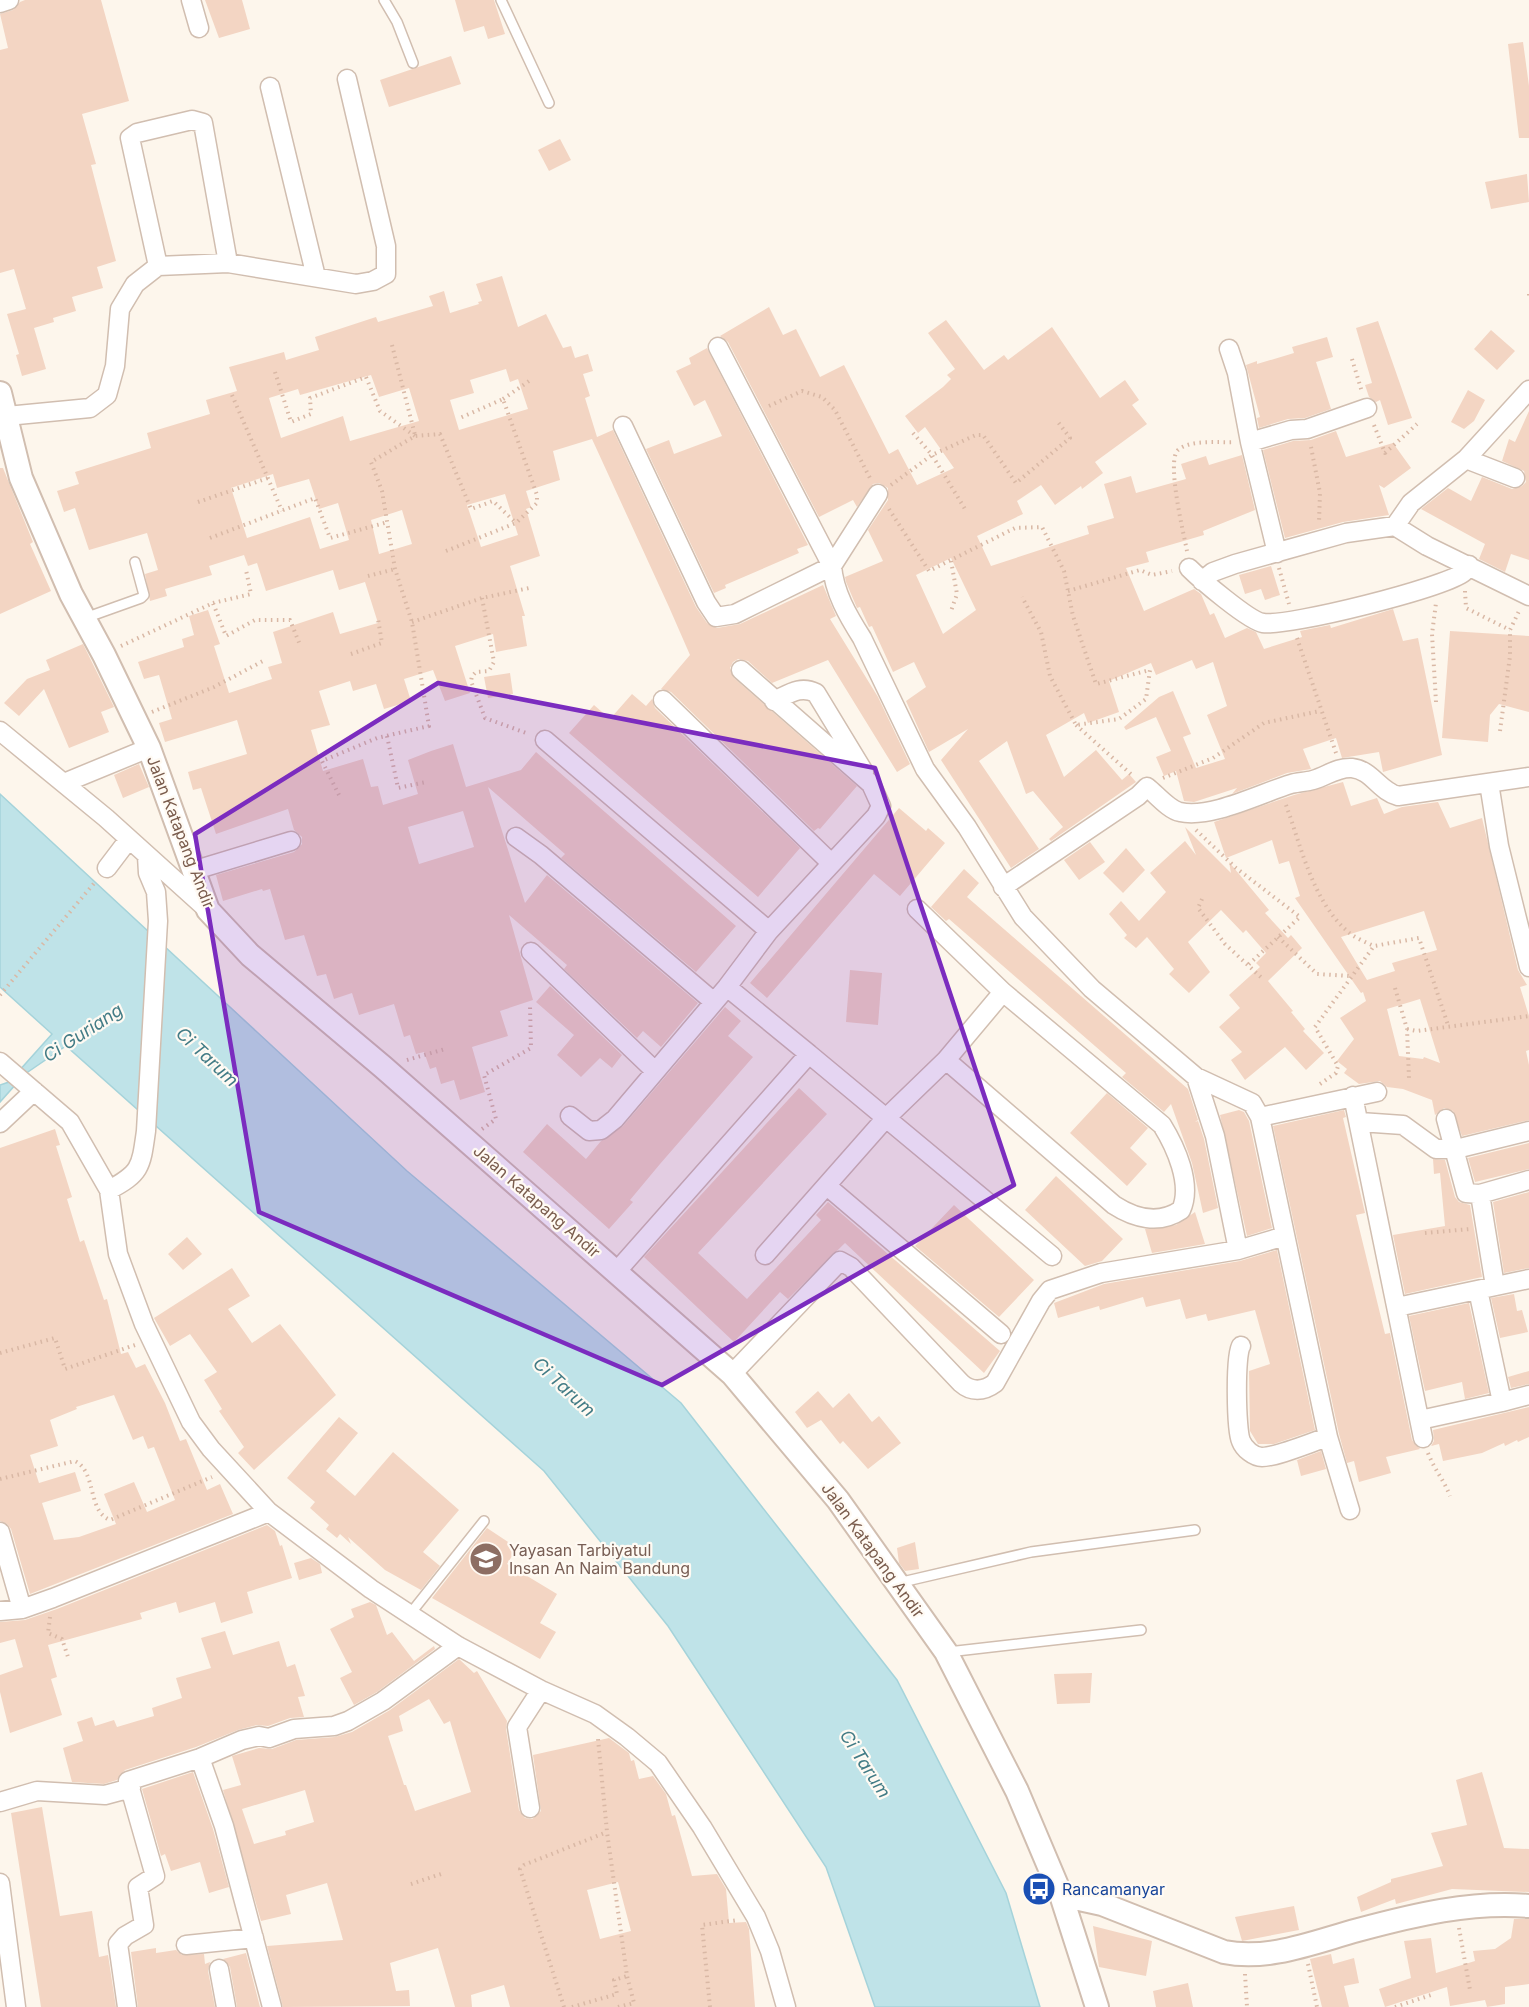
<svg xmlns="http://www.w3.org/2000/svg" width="1529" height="2007" font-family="Inter,sans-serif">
<rect width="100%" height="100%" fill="#fdf6ec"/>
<path fill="#bfe3e8" stroke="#a5d3da" stroke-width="1.5" d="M0,794L407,1171L681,1403L897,1680L1006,1893L1040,2007H875L826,1867L668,1626L544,1471L66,1046L25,1074L0,1102V1085L9,1082L52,1034L0,987Z"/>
<path fill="#f3d5c3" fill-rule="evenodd" d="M25,0H101L129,101L82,114L96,164L91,165L116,261L97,267L103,288L72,297L76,311L53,318L54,322L34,328L46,369L22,376L16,355L19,354L7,314L26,309L14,269L0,273V50L8,48L0,14L13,10L20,2Z
M205,0H242L250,29L219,38Z
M455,0H494L505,34L488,39L484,26L464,32Z
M1523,42L1529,86V138H1519L1508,44Z
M451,56L461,84L389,107L380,80Z
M560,139L571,160L549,171L538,150Z
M1527,174L1529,202L1491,209L1485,182Z
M502,276L518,327L546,314L563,348L571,346L575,358L588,354L593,371L583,374L590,396L585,398L597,437L613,430L696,607L707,623L717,628L740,624L823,585L836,616L830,619L878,697L910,764L897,772L828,660L772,683L748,661L738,659L733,662L730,668L734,678L857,786L820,829L818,828L814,831L671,692L661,689L690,655L669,607L592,439L553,451L560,480L526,491L531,507L526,509L540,556L510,566L525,616H522L527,646L496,652L493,634L455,646L470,693L445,701L433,670L404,679L411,701L384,709L376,684L353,691L350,681L319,691L330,725L311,730L323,771L363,759L371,787L378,786L383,805L418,794L408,760L431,751L453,744L466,787L521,770L536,752L736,926L696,972L561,858L565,854L488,787L525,903L547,875L698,1003L661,1047L643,1031L637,1038L564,969L567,965L509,915L533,1000L500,1011L508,1036L472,1047L485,1092L460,1100L454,1080L441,1084L436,1067L430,1069L424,1052L416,1054L410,1035L404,1037L394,1004L359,1015L352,993L334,999L326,974L317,976L304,935L285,940L270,889L263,891L262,889L223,901L216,875L294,852L302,844V837L294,830L288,809L216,834L201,788L193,790L188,772L247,754L237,720L165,742L159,723L172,719L159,675L144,679L138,662L184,647L182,639L194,635L189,616L208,610L220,644L214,646L229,693L272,679L268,667L282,663L273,632L333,612L340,634L378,623L365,582L339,590L333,570L266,591L257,563L248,566L244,555L209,566L212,575L165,589L167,596L150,601L145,574L158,570L147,533L89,550L75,508L64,512L57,491L79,484L75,472L151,448L147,433L210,414L206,400L237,391L229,367L284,352L286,360L319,350L315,337L376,317L378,322L433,306L429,296L444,291L450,313L479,304L478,302L482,301L476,284ZM506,369L510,382L518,379L528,409L459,430L450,400L474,393L470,380ZM371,375L379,397L409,388L419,421L350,441L343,416L281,438L269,398L298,389L300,395ZM273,474L277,488L309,479L319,509L338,503L349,540L320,549L310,517L247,538L231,488ZM505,494L518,535L481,547L467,505ZM402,510L412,544L379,554L371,520ZM463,811L474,847L419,864L408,827Z
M769,307L783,335L796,329L820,377L844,365L889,454L898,449L917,485L954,468L925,427L918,433L905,416L943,387L951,379L947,375L955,369L928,333L946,320L984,370L1004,355L1008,360L1052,327L1100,398L1125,380L1139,400L1132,405L1147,424L1095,462L1103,473L1082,489L1081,486L1055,505L1041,485L1017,501L1023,514L977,536L991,566L1089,534L1087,526L1114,518L1104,484L1131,476L1136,493L1186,479L1181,464L1206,456L1209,465L1242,455L1255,510L1203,531L1204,535L1146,552L1149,562L1126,568L1144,611L1194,589L1201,594L1210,615L1214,613L1225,638L1247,628L1256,632L1264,649L1302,637L1300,631L1330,625L1331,628L1393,609L1403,641L1418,638L1442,755L1383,772L1379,752L1342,758L1336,738L1303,749L1311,769L1287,773L1232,794L1237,788L1194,802L1184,801L1176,771L1164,776L1156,757L1171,751L1156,717L1126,730L1124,727L1159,697L1173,691L1191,734L1183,737L1196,768L1225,759L1207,715L1227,706L1213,662L1196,669L1192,660L1156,675L1151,663L1109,681L1119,712L1088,723L1084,713L1046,735L1064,777L1096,750L1122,780L1129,774L1136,782L1051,841L1049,839L1063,827L1033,791L1026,794L1007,741L979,761L1039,849L1011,868L941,760L968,729L929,752L906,701L926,687L914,662L893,672L872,626L869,627L860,607L857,608L846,582L845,577L883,561L868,530L888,500V488L879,483L873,484L857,507L853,500L819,517L728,342L720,336ZM951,558L976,610L943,634L916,575Z
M1378,321L1412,418L1388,425L1380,400L1376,402L1369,397L1365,385L1372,383L1356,328Z
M1491,330L1515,351L1497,370L1474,349Z
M1327,337L1333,357L1316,362L1331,409L1305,418L1288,419L1259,428L1257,418L1260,417L1246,365L1257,361V364L1294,353L1292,347Z
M707,348L808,545L797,549L799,553L725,585L726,588L714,593L646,449L669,440L674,454L722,436L705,400L694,406L676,371L691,364L689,358Z
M1468,390L1485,400L1474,421L1464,429L1451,422Z
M1529,411V560L1511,554L1505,572L1479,559L1485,544L1421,509L1448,488L1471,501L1482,477L1512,489L1522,486L1526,482L1524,471L1502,461L1509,439L1515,442Z
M1336,431L1346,457L1393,443L1411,468L1384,488L1379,485L1389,515L1343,522L1285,538L1263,450L1293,441L1311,440Z
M0,468H3L33,542L30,544L51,591L0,614Z
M1271,566L1280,595L1265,600L1261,589L1245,594L1239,575Z
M1450,631L1529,636V712L1499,704L1490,715L1488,742L1442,738Z
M83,644L114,707L101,712L109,732L69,748L44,689L19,716L4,703L27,679L50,670L46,660Z
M510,673L513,694L488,698L484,677Z
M632,694L646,706L652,699L655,708L800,848L758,897L569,733L594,705L610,719Z
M139,764L149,787L123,798L114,775Z
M1343,782L1351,806L1377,798L1384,814L1402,807L1438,802L1450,828L1482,818L1518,970L1527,985L1520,987L1529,1016V1050L1526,1051L1529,1065V1120L1462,1136L1453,1111L1444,1108L1435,1115L1432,1100L1403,1089L1387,1087L1380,1081L1359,1084L1344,1073L1347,1069L1337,1061L1354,1039L1340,1018L1366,1001L1363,992L1361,993L1295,898L1300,896L1289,861L1279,864L1272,840L1226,858L1214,822L1294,795ZM1424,911L1437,950L1392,963L1395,971L1367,980L1341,937ZM1420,999L1440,1063L1424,1057L1423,1059L1399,1056L1387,1009Z
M899,808L926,831L928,828L945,843L900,896L874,874L767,998L750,983Z
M1185,827L1231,873L1229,862L1269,910L1265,913L1288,938L1291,935L1302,948L1268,981L1293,1011L1291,1012L1305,1029L1303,1031L1324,1053L1306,1070L1285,1047L1245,1080L1231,1060L1242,1052L1219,1027L1240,1008L1229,995L1260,967L1256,963L1266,953L1246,930L1243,933L1221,910L1188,942L1210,972L1189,993L1169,974L1174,969L1147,937L1136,948L1124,938L1127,935L1109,914L1121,901L1139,921L1166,892L1150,873L1185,841L1196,855Z
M1090,842L1105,862L1079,880L1064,860Z
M1126,848L1145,870L1123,893L1103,873Z
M964,869L979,883L967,897L1188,1089L1198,1120L1195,1122L1198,1121L1204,1139L1218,1208L1203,1213L1192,1163L1171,1104L1164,1112L1122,1077L1126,1073L949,919L946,921L931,907Z
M850,970L882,973L878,1025L846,1022Z
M550,986L622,1055L612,1068L600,1058L581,1077L557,1055L574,1035L536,1002Z
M725,1007L741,1021L728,1036L753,1057L660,1164L630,1200L633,1202L609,1229L523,1152L547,1124L586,1159L601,1141L623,1126Z
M799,1088L827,1114L698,1253L747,1299L821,1220L816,1215L828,1202L1000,1351L984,1373L845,1243L788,1299L780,1292L734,1342L644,1257Z
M1107,1093L1148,1128L1130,1148L1147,1164L1127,1186L1070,1133Z
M1239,1110L1244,1112L1249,1121L1272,1228L1247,1236L1220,1115Z
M1344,1110L1346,1117L1343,1118L1365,1213L1356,1215L1385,1334L1390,1333L1412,1440L1420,1449L1386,1457L1391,1473L1359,1482L1354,1461L1347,1463L1339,1434L1273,1126Z
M55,1129L60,1145L56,1146L72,1197L67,1199L80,1242L84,1240L104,1300L107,1299L121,1354L128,1352L136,1368L145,1364L165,1403L180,1441L186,1439L207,1490L220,1484L233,1514L30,1594L11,1529L7,1524L0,1521V1148ZM114,1395L133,1440L143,1436L148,1449L154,1447L175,1500L147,1512L134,1482L104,1494L116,1524L79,1537L54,1540L42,1503L81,1491L75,1472L39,1483L30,1455L58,1446L50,1420L77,1409L76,1407Z
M1529,1143V1169L1475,1182L1468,1158Z
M1433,1159L1445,1160L1455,1197L1459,1202L1470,1205L1482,1277L1405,1294L1393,1235L1445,1226L1440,1173L1434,1174Z
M1056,1176L1123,1239L1102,1261L1085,1266L1025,1210Z
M1529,1192V1268L1504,1273L1493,1202Z
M954,1205L1034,1280L999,1317L915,1246Z
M1195,1212L1205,1244L1152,1253L1145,1229L1176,1225Z
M187,1237L202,1254L183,1270L168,1254Z
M1277,1250L1315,1430L1274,1444H1258L1250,1431L1249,1371L1270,1364L1255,1310L1208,1321L1206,1314L1186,1319L1180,1299L1146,1307L1143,1297L1100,1310L1099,1306L1058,1318L1054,1303L1104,1284L1240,1261Z
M232,1268L250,1296L228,1309L252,1343L280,1324L336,1395L254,1470L238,1453L244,1447L219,1411L222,1409L204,1380L217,1372L190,1334L170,1346L154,1318Z
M1514,1294L1517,1311L1522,1310L1528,1332L1500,1338L1491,1298Z
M1469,1303L1489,1393L1465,1399L1462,1382L1425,1391L1409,1316Z
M1529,1371V1384L1511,1388L1508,1377Z
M818,1391L833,1408L849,1393L872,1422L879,1416L901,1443L868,1469L843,1441L840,1444L821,1420L807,1428L795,1412Z
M1529,1407V1437L1518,1442L1517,1440L1505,1446L1504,1443L1482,1453L1443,1461L1439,1444L1431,1446L1434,1441L1433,1430Z
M339,1417L358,1433L326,1471L355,1496L393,1452L459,1510L423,1552L440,1566L421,1590L385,1570L348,1537L351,1544L340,1534L337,1538L326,1529L329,1525L310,1508L315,1502L287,1478Z
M1321,1451L1326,1469L1301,1476L1297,1460L1292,1462Z
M267,1525L275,1531L280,1546L282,1545L292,1578L247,1592L253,1613L221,1623L215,1602L179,1613L176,1602L140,1613L142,1619L48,1645L57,1677L51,1679L62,1715L10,1733L0,1692V1675L23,1667L15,1639L0,1643V1622L25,1620L57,1609Z
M487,1528L517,1548L507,1564L557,1594L540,1623L556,1632L540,1659L432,1598Z
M915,1542L919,1569L905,1571L899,1563L897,1548Z
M311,1558L320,1564L322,1573L299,1580L294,1563Z
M370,1602L376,1605L387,1635L392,1632L414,1661L434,1646L435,1649L377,1692L354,1705L340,1678L352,1672L330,1629L354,1617L351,1609Z
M225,1631L233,1655L279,1641L287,1667L295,1664L305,1696L298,1697L304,1717L290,1718L268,1726L257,1725L238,1730L196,1747L125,1770L117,1780L104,1784L72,1782L63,1748L83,1741L77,1722L92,1717L95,1726L114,1720L117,1727L154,1716L152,1708L182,1698L176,1678L211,1668L201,1638Z
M459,1659L474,1673L477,1671L507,1721L506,1729L519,1810L525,1818L532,1819L541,1811L533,1755L609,1738L629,1753L631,1761L634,1760L639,1779L653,1776L666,1794L672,1816L675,1815L692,1876L717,1874L726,1889L729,1923L746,1922L749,1929L755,2007H510L504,1985L471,1995L472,2007H455L438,1948L390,1963L396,1991L409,1990L410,2006L283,2007L267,1946L343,1940L327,1883L286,1895L291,1914L261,1921L223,1790L241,1785L232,1756L259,1748L272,1749L296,1740L335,1737L352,1732L390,1710ZM429,1699L444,1724L450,1721L471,1792L415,1811L406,1785H404L388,1736L403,1731L399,1716ZM305,1790L314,1822L285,1831L286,1835L254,1844L242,1809ZM618,1882L631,1931L600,1939L587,1890Z
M1092,1673L1090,1703L1057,1704L1054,1674Z
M193,1772L213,1829L229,1887L209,1893L200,1862L171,1871L165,1854L161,1856L142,1789Z
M1482,1772L1504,1848L1529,1849V1892L1452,1889L1396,1904L1395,1899L1361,1912L1357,1897L1391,1882V1879L1443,1866L1431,1833L1467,1825L1456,1780Z
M42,1807L60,1916L92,1911L99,1957L108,1955L116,2007H41L11,1813Z
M1294,1906L1299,1930L1242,1941L1235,1917Z
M1514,1919H1529V1984L1505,1987V2004L1487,2007L1485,2000L1450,2006L1447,1987L1385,2007L1379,1989L1411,1978L1404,1941L1431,1938L1436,1973L1475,1961L1473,1951L1495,1949L1511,1938Z
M1093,1926L1152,1941L1146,1976L1099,1967Z
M156,1948V1953L176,1950L182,1955L204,1954L205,1964L210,1962L208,1971L215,2007H138L131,1952Z
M246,1953L260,2007H237L230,1967L223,1959Z
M1331,1954L1333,1964L1354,1958L1359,1983L1344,1986L1349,2007H1322L1310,1959Z
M1188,1983L1193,2007H1156L1153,1991Z"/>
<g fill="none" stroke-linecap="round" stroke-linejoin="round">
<g stroke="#d1beb0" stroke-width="12">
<path id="service" d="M384,0L397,22L413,63
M501,0L549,103
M85,618L141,598L144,595L135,562
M898,1583L1031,1552L1195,1530
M410,1614L484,1521
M948,1652L1141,1630"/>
</g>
<g stroke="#d1beb0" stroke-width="21">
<path id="minor" d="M191,0L199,28
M0,3L9,0
M270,87L316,277
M158,266L130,138L137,133L192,120L203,123L228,263
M718,347L832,566C834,592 848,616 862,638L925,769L967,827L1023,917L1092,989L1196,1077L1215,1136L1238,1250
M1229,349L1237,373L1250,442
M7,416L90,408L107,395L115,366L120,309L135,284L158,266L228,263L356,284L373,281L386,274V246L347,79
M623,426L706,602L716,617L735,614L832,566L878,494
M1466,459L1515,478
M1395,526L1411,503L1466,459L1529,390
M1277,553L1250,442L1291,430L1307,429L1367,408
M1189,568C1200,579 1249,621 1263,623C1288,627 1444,588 1464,572C1465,571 1469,566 1469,565
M1202,581L1213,572L1235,564L1346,533L1395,526L1427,546L1529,596
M663,700L831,863
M774,701C789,694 800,685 816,693L864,772
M0,731L106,818L208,910
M545,740L769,931
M64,783L149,748
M1489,783L1499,846L1529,967
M516,837L541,855L714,1002
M107,868L129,839
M192,871L291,841
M1003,887L1138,796L1147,787C1156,794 1169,810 1180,812C1211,819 1261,793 1291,784C1298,782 1306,782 1313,780C1327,776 1337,767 1352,768C1372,770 1379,791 1398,796L1529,777
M917,909L1003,992L1162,1125C1175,1146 1193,1184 1181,1210C1159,1225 1134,1218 1114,1205L946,1060
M531,952L654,1070
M727,987L809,1054
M0,1062L70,1122L109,1190L118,1254L144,1324L191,1422L211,1449L269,1512L371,1589L458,1646L541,1690L595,1714L627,1737L658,1763L702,1827L756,1917L770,1951L786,2007
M1196,1077L1252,1103L1260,1117
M1353,1096L1423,1438
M570,1116L589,1131L601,1130L615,1119L727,987L769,931L876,816L881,806L871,784L741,670
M1446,1119L1466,1193L1480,1194L1529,1180
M1360,1122L1403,1125L1436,1149H1456L1529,1131
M0,1123L34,1091
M827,1186L1001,1334
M109,1190C141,1173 141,1167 146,1131L158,921L156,892L148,873L147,856
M1480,1194L1495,1286
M765,1255L885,1119L946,1060L1003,992
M617,1271L809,1054L1052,1256
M1397,1307L1529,1279
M1241,1346C1235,1354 1236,1430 1241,1441C1244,1449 1254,1457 1262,1457C1277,1457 1312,1442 1328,1437
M732,1374L840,1261L851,1267L961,1383C971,1392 983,1392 995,1383L1041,1301L1050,1290L1101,1273L1238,1250L1285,1236
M1502,1402L1529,1395
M1420,1420L1502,1402L1478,1290
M1350,1510L1328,1437L1260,1117L1377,1092
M0,1532L22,1609
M0,1611L22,1609L53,1598L269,1512
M200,1758L224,1826L272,2007
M0,1802L37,1791L105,1795L131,1788
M530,1808L517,1727L541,1690
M0,1883L16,2007
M186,1945L254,1938
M219,1969L226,2007
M127,2007L118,1944L125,1936L144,1925L138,1887L155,1876L128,1781L200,1758L242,1740L259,1736L269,1738L294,1729L334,1726L348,1721L383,1701L458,1646"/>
</g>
<g stroke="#d1beb0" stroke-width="26">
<path id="tertiary" d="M0,393L21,478L71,594L104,655L149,748L208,910L250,955L383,1067L732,1374L838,1500L946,1652L1017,1791L1061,1895L1097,2007
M1061,1895L1102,1904L1224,1952C1269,1961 1314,1942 1358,1930C1414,1915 1471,1901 1529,1906"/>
</g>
<path stroke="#d9b8a5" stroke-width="4" stroke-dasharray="1.5 4.5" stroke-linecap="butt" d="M1529,294V298
M392,345L415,435
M1352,359L1362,392
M275,372L291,422L311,414L310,398L366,377L380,411L415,436
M232,395L282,511
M503,399L532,379
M769,406L802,391L822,397L835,410L871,480
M1374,425L1385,453L1417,424
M913,433L932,455L965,509
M1311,447L1320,493L1319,522
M891,485L932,455L976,435H983L1016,483L1070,438L1058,422
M198,502L268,478
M889,509L929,571L1015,528L1042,527L1064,571L1073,616L1096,684L1150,670L1146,699L1119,719L1076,725L1050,676L1041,632L1022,597
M210,538L315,498L330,538L388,522
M446,551L516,523L537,503V495L503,399L460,418
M1187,551C1184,535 1166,461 1178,450C1191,439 1218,443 1234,442
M951,561L957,594L951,611
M1279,568L1289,604
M368,576L395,569
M1068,591L1140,570L1152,575L1172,571
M1465,591L1466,608L1510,630
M482,598L494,662L489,671L476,672L472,676L471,681L485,718L529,734
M213,603L251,594L246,570
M412,622L482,598L529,588
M1297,638L1336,753
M121,646L213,603L226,636L255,620H290L300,645
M351,654L382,643L378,619
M1436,702L1432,634L1436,603
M152,712L214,687L263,661
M1076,725L1132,775
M1500,731L1510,656V630L1519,611
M387,736L398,788L426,782
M1163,778L1213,758L1264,723L1320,711
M339,795L322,761L377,738L429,726L412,622L395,569L382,491L371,462L415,436L440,434L471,509L493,501L516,523
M1286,805C1301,846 1312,899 1346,930C1353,937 1365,942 1374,946
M1196,830L1236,868L1300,917L1248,965
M1202,899L1198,908L1225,944L1264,980
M1278,937L1317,974L1350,976
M1395,988L1407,1029L1409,1078
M0,995L96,881
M1407,1029L1417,1031L1529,1016
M407,1060L445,1049
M1320,1084L1336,1073L1338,1066L1315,1027L1374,946L1419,938L1448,1025
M482,1129L496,1119L484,1075L531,1048L530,1005
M1425,1233L1470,1229
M0,1353L55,1338L65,1369L135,1345
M1428,1453C1434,1469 1444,1480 1450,1496
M0,1479L75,1461C97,1472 87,1511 110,1520L212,1477
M50,1617L48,1633L62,1639L68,1657
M411,1884L441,1874
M1459,1928L1470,1990
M1308,1964L1317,2007
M1245,1974L1247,2007
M564,2007L520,1869L524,1865L607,1832
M572,2007L617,1994L614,1980L627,1976L607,1832L598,1739
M618,2007L634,2003L627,1976
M710,2007L702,1925L738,1920
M1395,2007L1431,1995"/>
<use href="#service" stroke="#fff" stroke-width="9"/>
<use href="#minor" stroke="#fff" stroke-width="18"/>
<use href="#tertiary" stroke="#fff" stroke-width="22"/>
</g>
<path fill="#7b2cbf" fill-opacity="0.2" stroke="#7b2cbf" stroke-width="4.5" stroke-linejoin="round" d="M438,683L875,768L1014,1185L662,1385L259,1212L195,834Z"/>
<defs>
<g id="school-disc" transform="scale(1.725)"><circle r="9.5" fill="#8d6e63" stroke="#fffaf3"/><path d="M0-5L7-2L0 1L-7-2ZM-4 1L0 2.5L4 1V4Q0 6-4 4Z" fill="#fff"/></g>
<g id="bus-disc" transform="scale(1.725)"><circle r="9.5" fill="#1a4fb4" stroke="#fffaf3"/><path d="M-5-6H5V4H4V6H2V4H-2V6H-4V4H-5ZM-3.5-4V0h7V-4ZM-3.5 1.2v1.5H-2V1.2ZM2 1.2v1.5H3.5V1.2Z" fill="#fff"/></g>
</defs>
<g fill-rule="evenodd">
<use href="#school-disc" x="486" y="1559"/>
<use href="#bus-disc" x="1039" y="1889"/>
</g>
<g text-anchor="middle" stroke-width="4.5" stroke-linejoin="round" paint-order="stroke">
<g font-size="16" fill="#7a5c4d" stroke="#fffaf3">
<text transform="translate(181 832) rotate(69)" y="6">Jalan Katapang Andir</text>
<text transform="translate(537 1201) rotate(41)" y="6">Jalan Katapang Andir</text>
<text transform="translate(873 1550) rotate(54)" y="6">Jalan Katapang Andir</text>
</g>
<g font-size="16" fill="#785e54" stroke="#fffaf3" text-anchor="start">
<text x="509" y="1556">Yayasan Tarbiyatul<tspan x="509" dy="18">Insan An Naim Bandung</tspan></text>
</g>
<g font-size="16" fill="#164399" stroke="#fffaf3" text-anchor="start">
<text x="1062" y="1895">Rancamanyar</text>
</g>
<g font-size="18" font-style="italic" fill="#437c86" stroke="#fffaf3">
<text transform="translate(83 1033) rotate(-33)" y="6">Ci Guriang</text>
<text transform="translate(207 1057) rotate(43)" y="6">Ci Tarum</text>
<text transform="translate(564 1387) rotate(43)" y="6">Ci Tarum</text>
<text transform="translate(865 1764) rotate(57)" y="6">Ci Tarum</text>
</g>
</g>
</svg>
